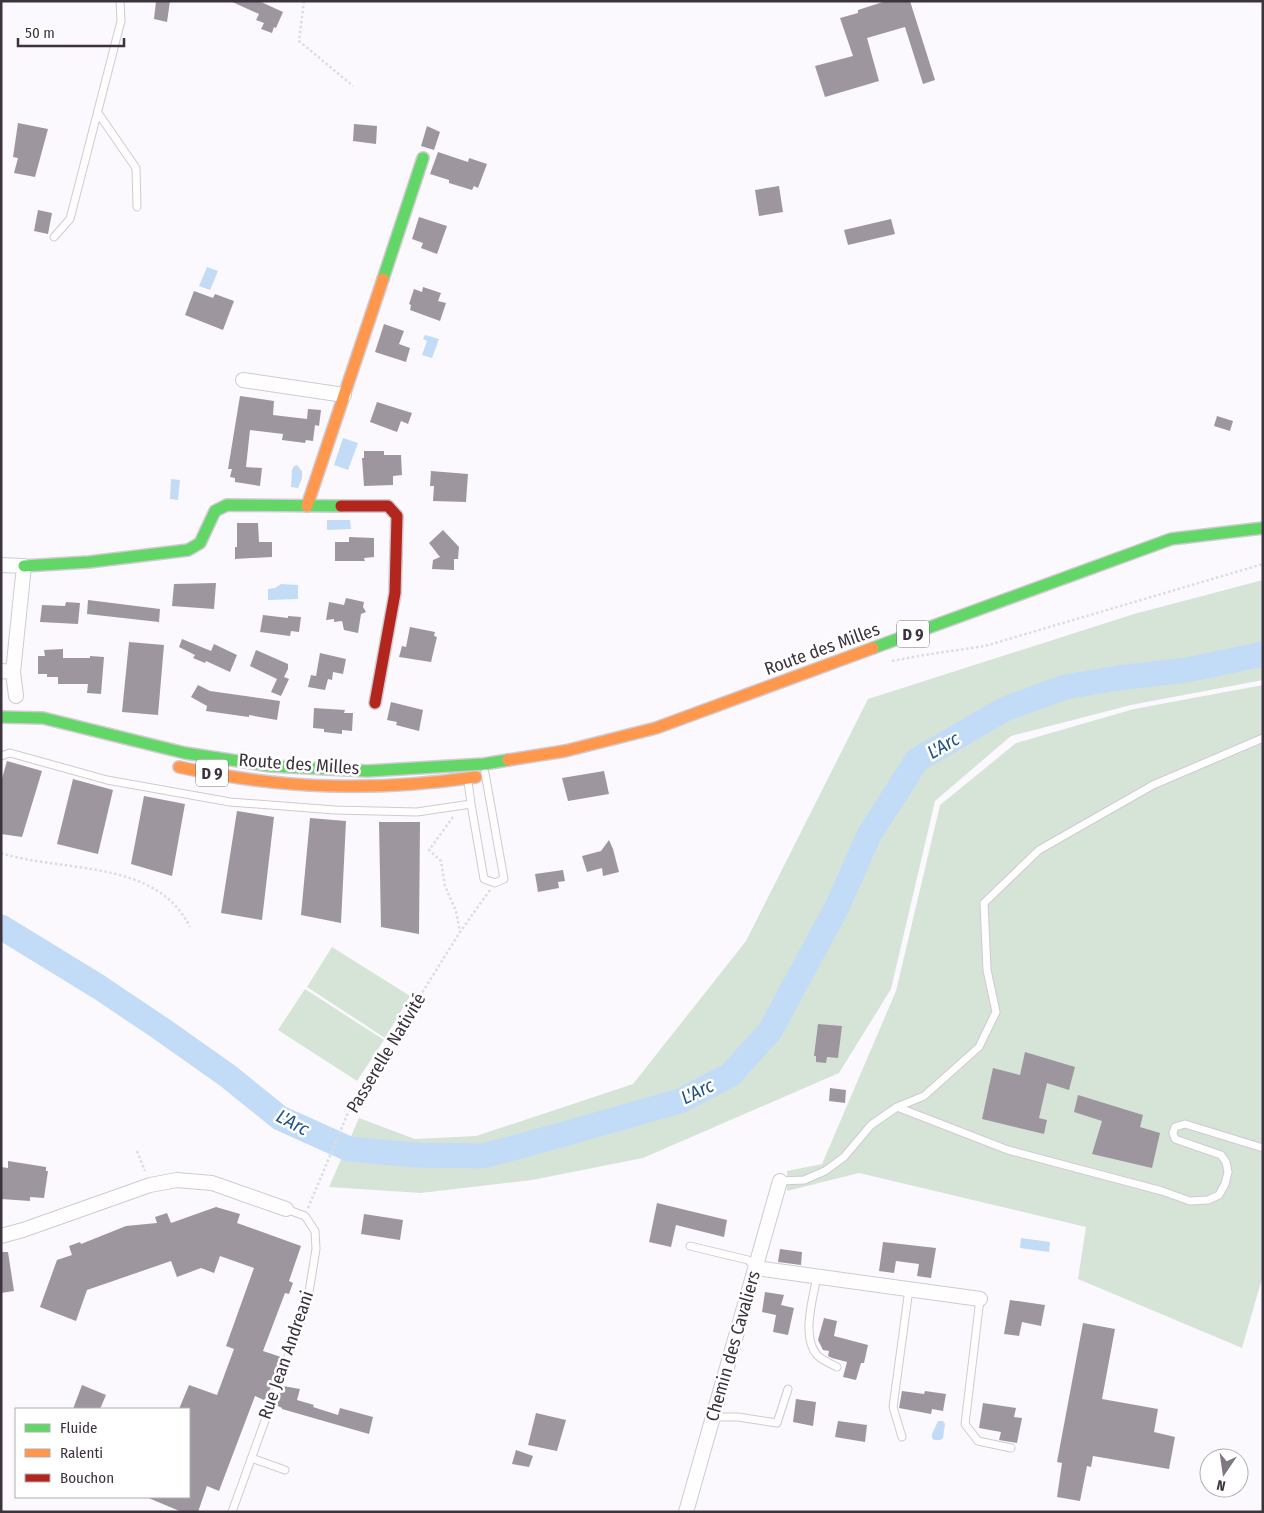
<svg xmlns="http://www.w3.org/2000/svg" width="1264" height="1513" font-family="'Fira Sans Condensed',sans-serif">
<rect width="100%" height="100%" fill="#fbf9fd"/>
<path fill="#d6e4d8" d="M1263,580V680L1131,705L1011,736L935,801L891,989L839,1073L643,1158L532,1180L421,1193L329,1187L359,1118L415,1139L476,1136L633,1084L746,941L868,699L1134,614Z
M1263,685V1275L1242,1348L1078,1279L1086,1227L859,1173L787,1191V1171L822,1164L896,991L940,805L1016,743L1134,709Z
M332,947L410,996L385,1038L307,987Z
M305,989L384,1040L357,1081L278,1030Z"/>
<path fill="#c2dbf7" d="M207,267L218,271L210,290L199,286Z
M425,335L439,339L432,358L422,355L427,341L423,339Z
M343,438L358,443L348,470L334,465Z
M297,465L302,471V478L298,488L291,487L292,470L294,466Z
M171,479L180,480L178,500L170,499Z
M327,520H350L351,529L327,530Z
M281,584L298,585V599L268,600V589L275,588Z
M1021,1238L1050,1242L1049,1252L1020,1248Z
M938,1421H943L945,1424L943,1438C941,1441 934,1441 932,1438V1434Z"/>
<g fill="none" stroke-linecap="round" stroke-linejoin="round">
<path stroke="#c2dbf7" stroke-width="25" d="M1,927L99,987L160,1028L228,1076L280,1118L349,1149L416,1155L483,1156L543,1140L680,1101L730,1075L770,1031L837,907L869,835L917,760L1005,709L1065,687L1118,678L1187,670L1263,654"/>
</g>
<path fill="#9e969e" d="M156,1H170L167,22L154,19Z
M230,1H259L283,12L276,28L274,27L272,33L261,29L264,23L256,20L259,14Z
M886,1H910L935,80L923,84L905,27L867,38L879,81L825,97L815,66L853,56L840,18L858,13V10Z
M18,123L48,129L35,177L14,173L18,158L13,157Z
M354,124L377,126L376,144L353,141Z
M427,126L440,132L434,150L421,146Z
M438,152L468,162L469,158L487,164L478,188L474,186L472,190L449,183V180L430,174Z
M779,186L783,212L759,216L755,190Z
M38,210L52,213L48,234L34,231Z
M419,217L447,226L437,254L421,248L423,243L412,239Z
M891,219L895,234L848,245L844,230Z
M423,287L441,293L438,301L446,303L440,321L410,310L411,305L409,304L414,289L422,292Z
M194,291L213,298L215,294L234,301L223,330L185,315Z
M384,324L404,331L399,344L410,348L406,362L375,352Z
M240,396L274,401L273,415L307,419L308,409L321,410L319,426L315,425L313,441L306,440L305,443L282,440L283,434L250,430L246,467L262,468L260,486L235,482V478L230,477L232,469H228Z
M377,402L412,413L408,424L401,421L397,432L370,422Z
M1217,416L1233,421L1230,431L1214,426Z
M364,451H384V455H401L402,475L393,476V485L364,486L362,458H364Z
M431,471L468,474L466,502L433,501L434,486H430Z
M237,523H258L259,542H272V557L235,559V547H237Z
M443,530L459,547L458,559H454V570L432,569L433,560L440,557L429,543Z
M349,537L374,538V557L364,558L365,561H335V542H349Z
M216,583L214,609L172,606L174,584Z
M346,598L364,602L363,607L366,612L361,614L358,633L344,630L342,621L334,622V619L326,620L329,602L344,605Z
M88,600L160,609L159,622L87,614Z
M66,602L80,603L78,624L40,622L42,605L65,606Z
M263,615L288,618V616L301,617L299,632L291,631L290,636L260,632Z
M410,627L435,632L434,636L437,637L431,662L399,657L402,646L406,647Z
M182,639L211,651L214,644L237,655L230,672L206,661L205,663L193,658L195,655L179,647Z
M129,642L164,645L158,715L122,712Z
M63,649V658H90V656L104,657L101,694L87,693L88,684H58V677H47V674H38V656H45L44,650Z
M256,650L288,664V669L284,677L289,679L281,696L271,692L277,679L250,666Z
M320,653L346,659L343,674L333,672L332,680L328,679L325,690L308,687L311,675L316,676Z
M198,685L210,691L280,701L277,720L249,715V717L206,711L207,706L191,697Z
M391,702L423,710L419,731L396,725L397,722L387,720Z
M314,708L345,710L344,713H353L352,731L342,730V734L324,732V729L313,728Z
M7,761L42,771L22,837L1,834V782Z
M604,771L609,794L568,801L562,778Z
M73,779L113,790L98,854L57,844Z
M144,796L185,804L172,876L131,864Z
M237,811L274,817L262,920L221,913Z
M310,818L346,821L341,923L301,915Z
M379,822H420L419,934L381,927Z
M609,840L613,849L619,872L603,876L602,868L587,872L582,856L601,851Z
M563,870L565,881L558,882L559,888L538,892L535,874Z
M818,1024L842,1026L838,1058L827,1057L826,1063L816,1062V1056H814Z
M1025,1052L1075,1067L1069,1090L1047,1083L1039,1118L1047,1120L1044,1134L982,1119L993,1068L1020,1075Z
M830,1088L846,1090L845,1103L829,1101Z
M1078,1095L1143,1115L1140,1127L1160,1133L1152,1168L1092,1154L1102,1121L1074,1112Z
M8,1161L46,1167V1171H48L44,1198L30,1197V1201L1,1199V1167L8,1168Z
M657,1203L727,1220L724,1237L676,1225L671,1247L649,1242Z
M216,1207L240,1214L237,1223L301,1246L289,1281L293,1283L289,1294L285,1293L263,1351L281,1357L266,1401L255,1396L219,1491L207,1486L198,1512H182L146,1497H189V1409H179L189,1385L217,1395L234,1349L226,1346L254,1268L220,1256L214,1273L201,1268L177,1277L171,1261L87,1290L76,1321L40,1307L57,1260L72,1255L69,1246L80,1242L81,1244L126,1226L157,1223L155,1217L167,1213L171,1223Z
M364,1214L403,1220L400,1240L361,1234Z
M883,1242L936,1248L931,1278L917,1276L919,1264L896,1261L894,1273L879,1271Z
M780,1249L802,1252L801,1265L778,1262Z
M1,1252H8L14,1291L1,1293Z
M765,1292L784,1295L781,1305L794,1308L788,1335L773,1332L776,1315L762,1312Z
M1010,1300L1045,1305L1041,1326L1022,1322L1019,1336L1004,1334Z
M824,1318L837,1321L834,1336L868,1345L864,1363H861L856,1380L843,1377L847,1362L832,1358L828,1356L829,1351L823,1350L818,1340Z
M1083,1323L1115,1329L1102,1399L1158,1409L1154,1432L1175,1437L1169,1469L1093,1456L1091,1467L1087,1466L1080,1501L1057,1497L1062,1463L1057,1462Z
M82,1385L106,1395L100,1409H73Z
M283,1386L300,1389L297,1400L314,1405L313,1407L338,1415L336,1422L340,1408L373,1417L369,1434L282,1409V1408L276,1405Z
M902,1391L924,1394L925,1391L946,1394L943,1411L932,1409L931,1414L899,1408Z
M796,1399L816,1402L813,1426L793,1422Z
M983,1403L1016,1408L1014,1417L1022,1418L1017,1443L999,1440L1001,1432L979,1428Z
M536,1413L566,1420L557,1451L528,1445Z
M838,1421L867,1425L865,1442L835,1437Z
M516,1450L533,1456L529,1467L512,1464Z"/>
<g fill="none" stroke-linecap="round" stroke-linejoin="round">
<g stroke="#d0cad2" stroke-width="9">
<path id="lane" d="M98,113L136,168L137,207
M54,237L70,219L121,21L120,1
M1,756L10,753L107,780L230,802L335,810L417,812L471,804L484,879L495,883L504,879L485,773
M468,781L471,804
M897,1107L924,1096L979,1047L996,1012L987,970L984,903L1039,850L1153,785L1263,738
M780,1181L804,1180L825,1171L844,1157L871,1125L897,1107L1008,1150L1162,1191L1190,1201L1208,1200L1219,1195L1225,1184L1228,1172L1226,1162L1221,1155L1175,1139L1173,1133L1175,1127L1185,1124L1263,1148
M690,1246L748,1260L755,1267
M817,1276C813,1299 801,1336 817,1355C822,1360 831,1364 837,1367
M980,1299L965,1424L978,1441L1011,1448
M714,1417H738L777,1423L788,1389
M902,1437L893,1407L909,1289
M251,1458L285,1470
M232,1512L307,1304L316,1249L315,1231L305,1216L286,1209"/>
</g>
<g stroke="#d0cad2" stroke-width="16">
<path id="street" d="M243,380L344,395
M1,565L24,566L13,672L1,671
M13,672L16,696
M1,1236L23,1230L150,1185L177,1180L212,1183L286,1209
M756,1268L980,1299
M686,1512L780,1181"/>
</g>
<g stroke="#d0cad2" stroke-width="14">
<path id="fast" d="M383,279L423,158
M24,566L89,562L188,550L200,543L215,511L227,505L341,506
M873,648L1171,539L1263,528
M1,717L43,718L185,753L271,766L367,771L484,764L508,760"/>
</g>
<g stroke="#d0cad2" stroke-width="14">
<path id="slow" d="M307,506L383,279
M508,760L565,751L656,728L873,648
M179,767C281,789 372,792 476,777"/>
</g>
<g stroke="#d0cad2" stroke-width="14">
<path id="jam" d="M341,506H388L397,516L395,593L375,703"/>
</g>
<path stroke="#dddcde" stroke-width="2.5" stroke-dasharray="2.5 2.5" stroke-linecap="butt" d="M304,1L299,41L353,86
M892,661L924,655L985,646L1263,564
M453,817L429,850L441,861L445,886L456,911L460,932
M1,853C62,873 156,858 190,927
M137,1151L145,1171
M308,1208L350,1108L460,932L490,890"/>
<use href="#lane" stroke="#fefeff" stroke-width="7"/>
<use href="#street" stroke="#fefeff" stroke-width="14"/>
<use href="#fast" stroke="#63d668" stroke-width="11"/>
<use href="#slow" stroke="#ff974d" stroke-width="11"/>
<use href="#jam" stroke="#b3261e" stroke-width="11"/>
</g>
<g text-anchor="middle" stroke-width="5" stroke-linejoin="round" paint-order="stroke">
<g fill="#fff" stroke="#767078" stroke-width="1">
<rect x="897" y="620.5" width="32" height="27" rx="4"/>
<rect x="196" y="759.5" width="32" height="27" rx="4"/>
</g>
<g font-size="16" font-weight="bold" fill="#3c333e">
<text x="913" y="640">D 9</text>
<text x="212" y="779">D 9</text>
</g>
<g font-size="18" fill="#3c333e" stroke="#fff">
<text transform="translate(822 649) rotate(-20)" y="6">Route des Milles</text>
<text transform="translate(299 764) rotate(4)" y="6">Route des Milles</text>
<text transform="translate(386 1053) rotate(-59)" y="6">Passerelle Nativité</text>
<text transform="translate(733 1346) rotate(-74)" y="6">Chemin des Cavaliers</text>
<text transform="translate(286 1355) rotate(-71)" y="6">Rue Jean Andreani</text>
</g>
<g font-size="19" font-style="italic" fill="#205383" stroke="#fff">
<text transform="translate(943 745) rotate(-30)" y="7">L'Arc</text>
<text transform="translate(697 1091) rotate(-26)" y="7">L'Arc</text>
<text transform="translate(293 1122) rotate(28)" y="7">L'Arc</text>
</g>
</g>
<rect width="1264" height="1513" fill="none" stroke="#3c333e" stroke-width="5"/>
<rect x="15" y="1408" width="175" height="90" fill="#ffffff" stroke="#b1adb2"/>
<rect x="25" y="1424" width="25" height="8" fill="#63d668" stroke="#b1adb2"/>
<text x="60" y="1433" font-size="15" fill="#3c333e">Fluide</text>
<rect x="25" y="1449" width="25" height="8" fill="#ff974d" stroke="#b1adb2"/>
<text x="60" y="1458" font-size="15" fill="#3c333e">Ralenti</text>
<rect x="25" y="1474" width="25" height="8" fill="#b3261e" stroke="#b1adb2"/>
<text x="60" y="1483" font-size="15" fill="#3c333e">Bouchon</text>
<g transform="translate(1224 1473) rotate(193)"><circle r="24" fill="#ffffff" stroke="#b1adb2"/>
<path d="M0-4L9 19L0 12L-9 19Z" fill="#7f7881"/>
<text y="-8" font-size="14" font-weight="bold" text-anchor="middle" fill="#3c333e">N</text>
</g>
<path d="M18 38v8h106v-8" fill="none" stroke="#3c333e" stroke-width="2.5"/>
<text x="25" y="38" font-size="15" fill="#3c333e" stroke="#ffffff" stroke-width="4" paint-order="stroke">50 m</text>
</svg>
